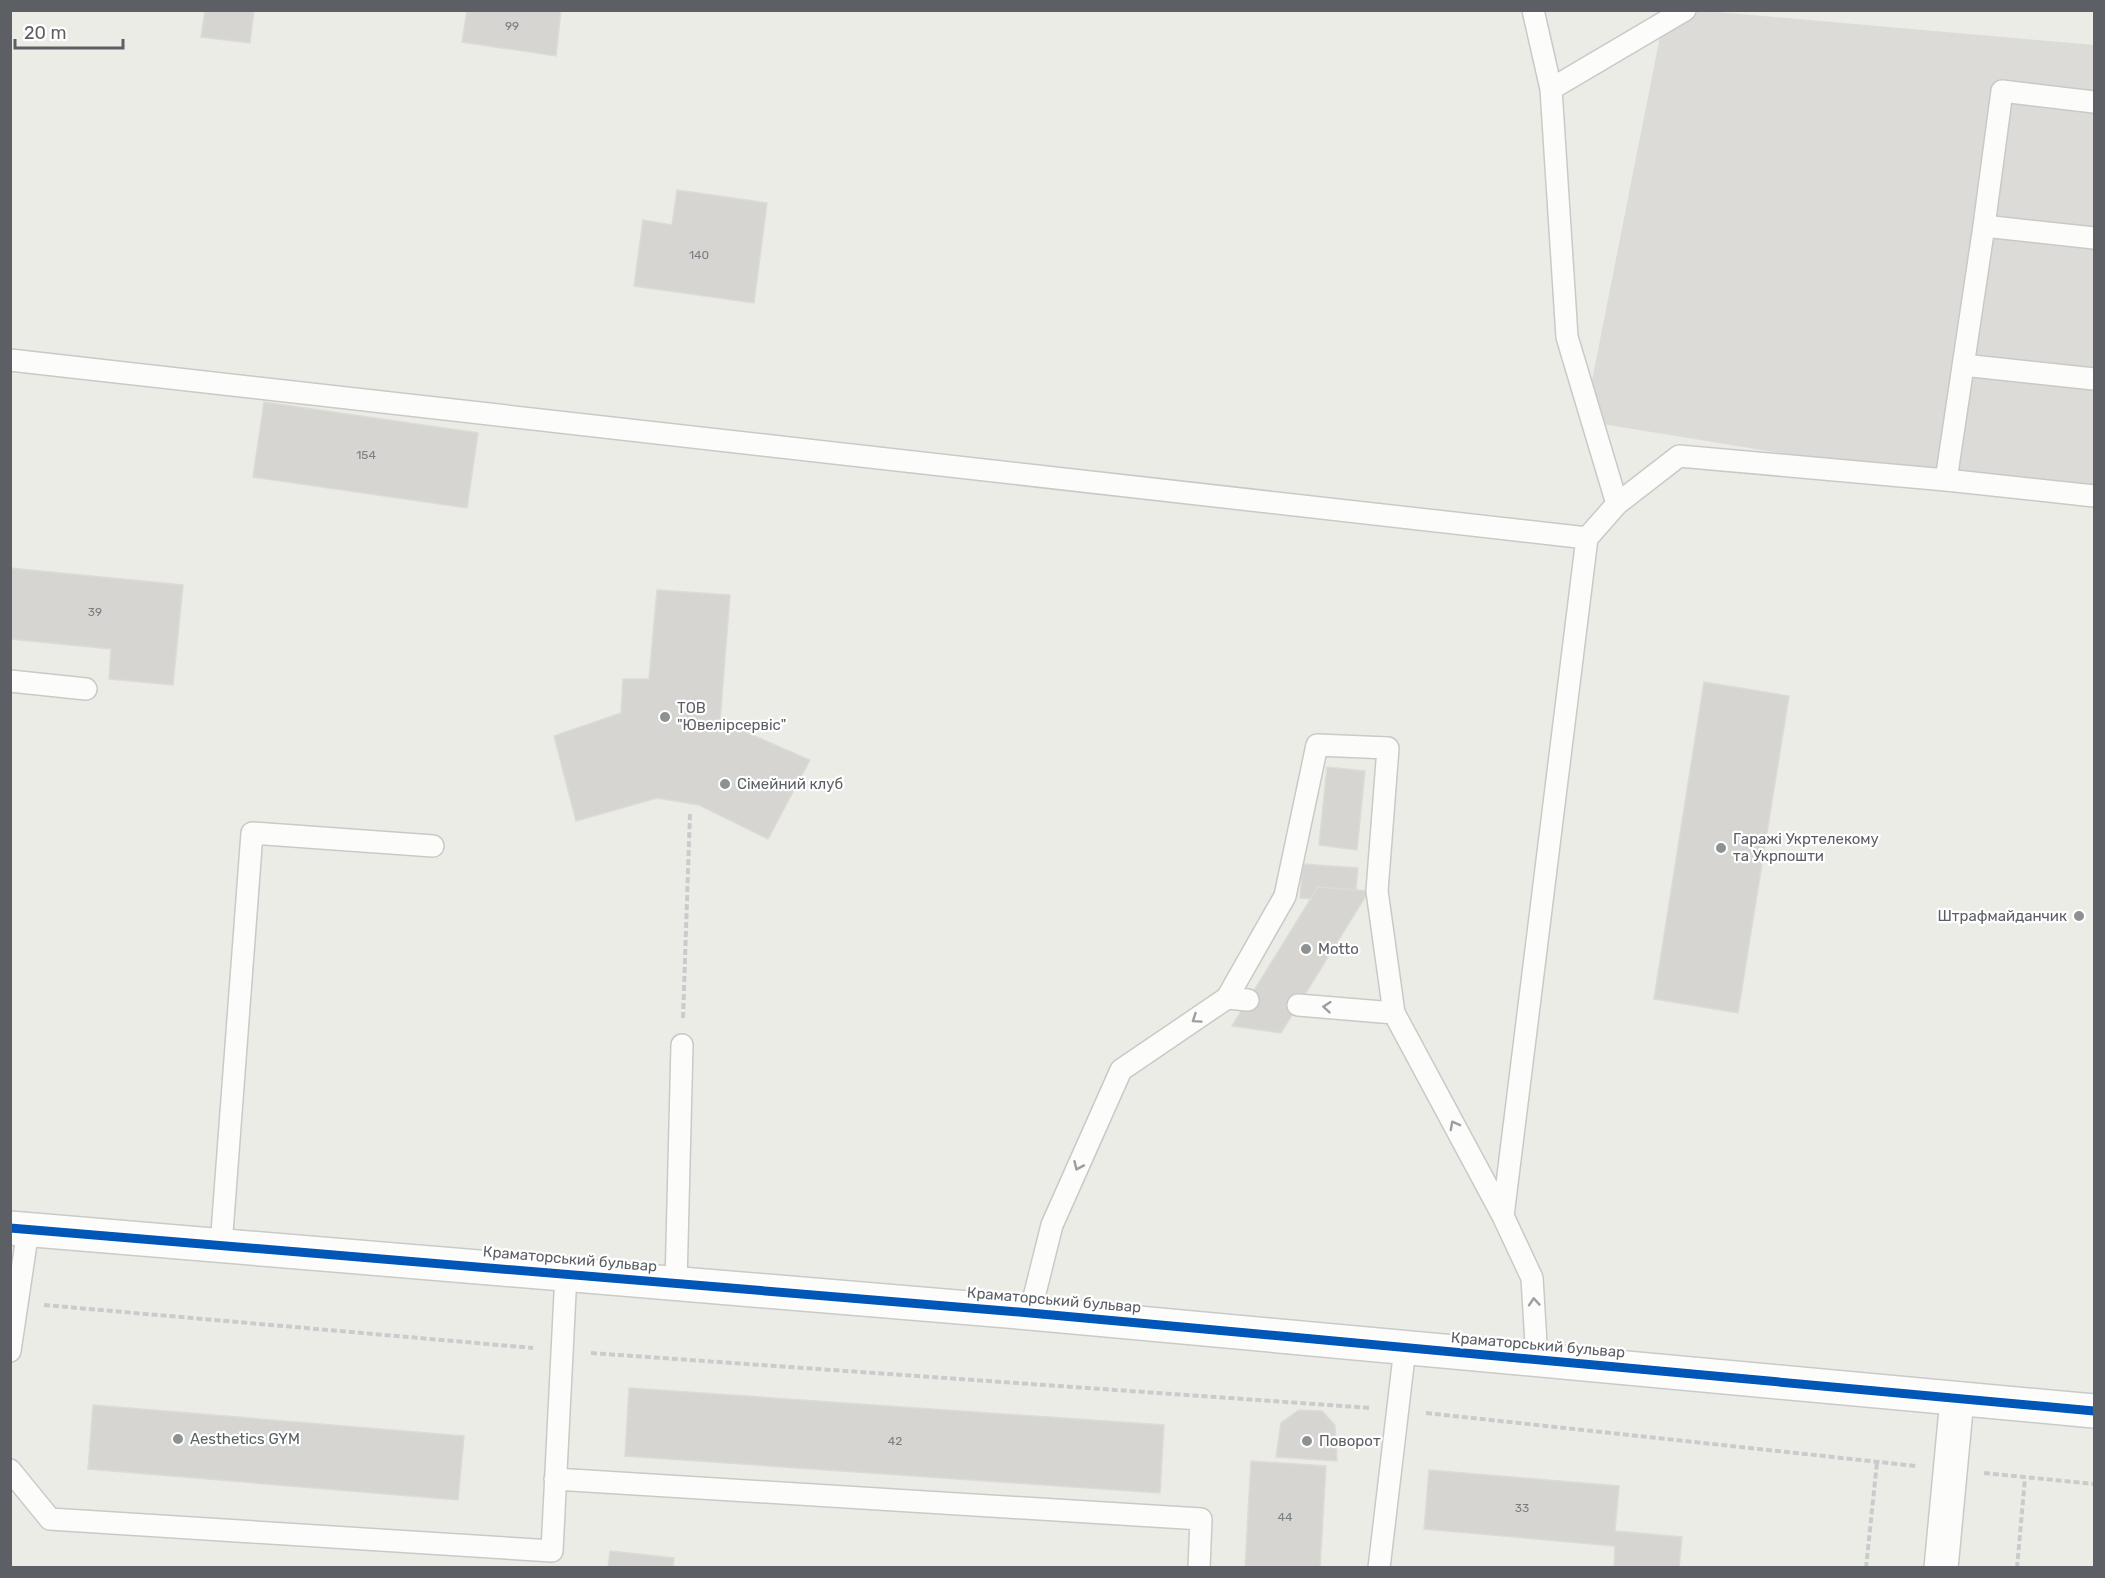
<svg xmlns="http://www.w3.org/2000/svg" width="2105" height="1578" font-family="Rubik,sans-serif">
<rect width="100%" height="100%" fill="#ecece7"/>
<path fill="#dcdbd7" d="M1665,11H1706L2094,45V506L1946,480L1584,421Z"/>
<path fill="#d6d5d2" stroke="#dcdbd6" stroke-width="1.5" d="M205,10H254L250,43L201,37Z
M467,10H561L556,56L462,42Z
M677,190L767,203L754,303L634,286L643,220L672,225Z
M264,402L478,433L467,508L253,477Z
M10,568L183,585L173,685L109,679L111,649L10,639Z
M657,590L730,595L720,721L810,760L768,839L699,805L657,798L576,821L554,736L621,713L623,679H649Z
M1704,682L1789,696L1738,1013L1654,999Z
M1327,767L1365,771L1357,850L1319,845Z
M1303,864L1358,868L1356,890L1318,887L1311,899L1300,898Z
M1318,887L1369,891L1281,1033L1232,1026Z
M629,1388L1164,1425L1160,1493L625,1456Z
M93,1405L464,1436L458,1500L88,1469Z
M1299,1410L1322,1411L1335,1425L1337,1461L1276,1457L1281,1423Z
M1251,1461L1326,1466L1320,1568H1245Z
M1429,1470L1619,1486L1615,1531L1682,1537L1679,1568H1614L1615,1546L1424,1529Z
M610,1551L674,1558L673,1568H608Z"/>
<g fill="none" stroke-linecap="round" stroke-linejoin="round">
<g stroke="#c9c9c7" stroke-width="24">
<path id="lane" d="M1533,10L1551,89
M1984,226L2002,91L2094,102
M10,360L1587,538
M1963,365L2094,379
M1946,480L2094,496
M1617,504L1567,337L1551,89L1685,10
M10,681L86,689
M1227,998L1285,896L1317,745L1388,748L1377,891L1394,1013
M1298,1005L1394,1013L1503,1216L1532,1278L1537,1360
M1503,1216L1587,538L1617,504L1679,456L1946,480L1984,226L2094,238
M221,1246L252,833L433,846
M676,1283L682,1045
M1030,1313L1052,1225L1121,1070L1227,998L1248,1000
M10,1351L28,1230
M10,1470L50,1519L552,1551L566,1274
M555,1479L1201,1519L1199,1568
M1379,1568L1405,1348"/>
</g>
<g stroke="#c9c9c7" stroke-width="36">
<path id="street" d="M1941,1568L1957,1399"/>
</g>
<g stroke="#c9cac9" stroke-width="36">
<path id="secondary" d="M10,1228L1030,1313L2094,1411"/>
</g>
<path stroke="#c8cdcb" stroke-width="4" stroke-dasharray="6 3" stroke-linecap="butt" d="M683,1018L690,813
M44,1305L533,1348
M591,1353L1371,1408
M1426,1413L1916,1466
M1984,1473L2094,1484
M1866,1568L1877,1462
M2017,1568L2025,1478"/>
<use href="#lane" stroke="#fcfcfb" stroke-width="21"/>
<use href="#street" stroke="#fcfcfb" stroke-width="33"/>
<use href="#secondary" stroke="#fcfcfb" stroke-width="33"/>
<g stroke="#fff" stroke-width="13">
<path id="cycleway" d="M10,1228L1030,1313L2094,1411"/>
</g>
<use href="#cycleway" stroke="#0057b8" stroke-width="9"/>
</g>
<defs><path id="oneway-chevron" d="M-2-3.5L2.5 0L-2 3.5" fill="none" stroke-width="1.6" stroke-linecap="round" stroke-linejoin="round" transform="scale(1.5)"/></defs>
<g stroke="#9c9ea1">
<use href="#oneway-chevron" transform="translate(1327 1007) rotate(-175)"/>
<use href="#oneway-chevron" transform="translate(1196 1019) rotate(146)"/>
<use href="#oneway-chevron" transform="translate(1454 1125) rotate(-118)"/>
<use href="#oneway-chevron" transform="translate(1078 1166) rotate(114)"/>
<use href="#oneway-chevron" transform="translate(1534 1302) rotate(-94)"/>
</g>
<g fill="#8e9192" stroke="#fff" stroke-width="2">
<circle cx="665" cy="717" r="6"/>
<circle cx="725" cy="784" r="6"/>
<circle cx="1721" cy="848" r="6"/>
<circle cx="2079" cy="916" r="6"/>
<circle cx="1306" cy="949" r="6"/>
<circle cx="178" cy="1439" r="6"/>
<circle cx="1307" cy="1441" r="6"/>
</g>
<g text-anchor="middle" stroke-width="4.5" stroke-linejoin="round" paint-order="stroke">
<g font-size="12" fill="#7b7e81">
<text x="512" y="30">99</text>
<text x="699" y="259">140</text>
<text x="366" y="459">154</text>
<text x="95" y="616">39</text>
<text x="895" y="1445">42</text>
<text x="1522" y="1512">33</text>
<text x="1285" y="1521">44</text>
</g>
<g font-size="15" fill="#5c6065" stroke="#fff" text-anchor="start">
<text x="677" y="713">ТОВ<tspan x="677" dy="17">"Ювелірсервіс"</tspan></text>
<text x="737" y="789">Сімейний клуб</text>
<text x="1733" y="844">Гаражі Укртелекому<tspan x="1733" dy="17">та Укрпошти</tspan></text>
<text x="2067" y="921" text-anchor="end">Штрафмайданчик</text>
<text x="1318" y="954">Motto</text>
<text x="190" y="1444">Aesthetics GYM</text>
<text x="1319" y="1446">Поворот</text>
</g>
<g font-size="15" fill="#5c6065" stroke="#fff">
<text transform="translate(570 1259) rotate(5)" y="5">Краматорський бульвар</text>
<text transform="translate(1054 1300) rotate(5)" y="5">Краматорський бульвар</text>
<text transform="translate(1538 1345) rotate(5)" y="5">Краматорський бульвар</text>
</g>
</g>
<rect width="2105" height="1578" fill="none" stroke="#5c6065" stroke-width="24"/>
<path d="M15 39v9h108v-9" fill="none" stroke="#5c6065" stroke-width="3"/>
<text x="24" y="39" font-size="18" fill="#5c6065" stroke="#ffffff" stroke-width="4.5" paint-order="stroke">20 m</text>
</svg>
